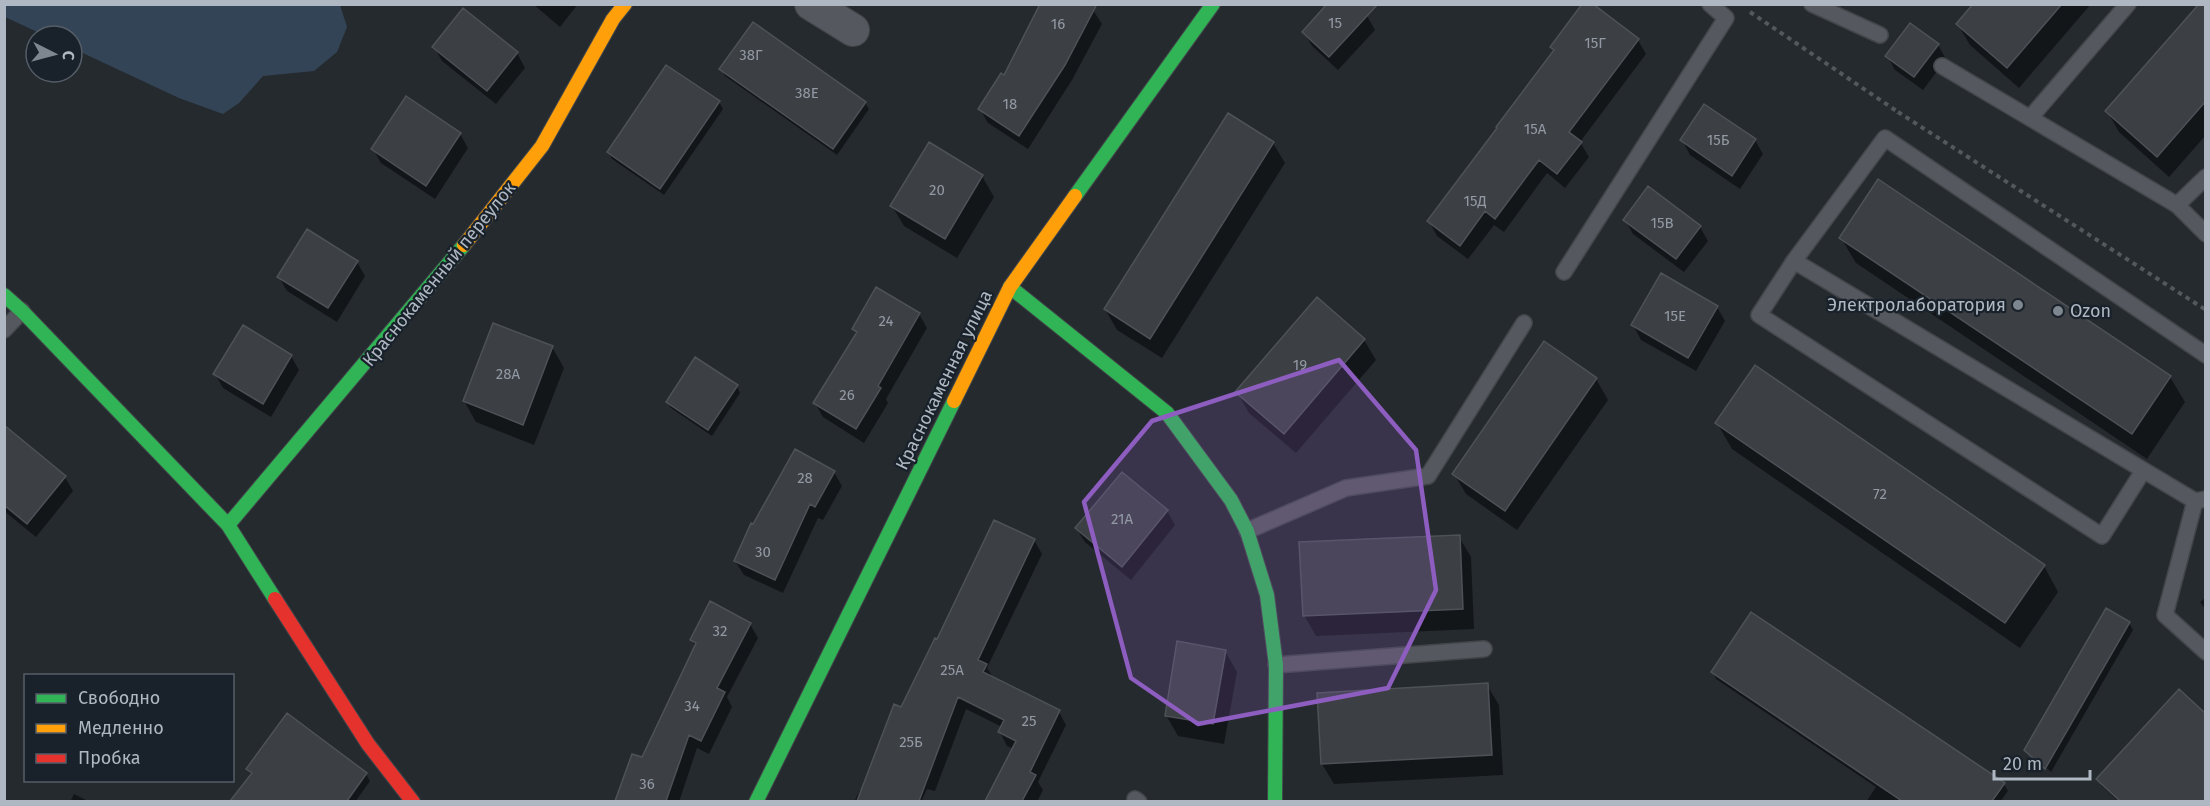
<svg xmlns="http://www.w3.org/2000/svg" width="2210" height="806" font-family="'Fira Sans',sans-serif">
<rect width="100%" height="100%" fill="#252a2f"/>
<path fill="#344457" d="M5,4L340,5L347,27L337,52L314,71L263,76L239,103L223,114L179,98L72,48V36H46L5,17Z"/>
<path fill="#0007" d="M533,4H578L560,27Z
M1975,4H2091L2019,88L1970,45L1958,25Z
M2201,4H2206V135L2169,177L2119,132L2107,111Z
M463,10L517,53L525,68L496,104L442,61L434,47Z
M1093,10L1102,24L1072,80L1028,149L988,123L980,109L1004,77Z
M1367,16L1375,30L1338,70L1312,46L1304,32Z
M1638,40L1646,54L1580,142L1589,157L1565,188L1547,173L1504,232L1494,225L1468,259L1437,236L1429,221L1555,52L1552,47Z
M1938,45L1946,59L1923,90L1895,70L1887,56Z
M721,69L865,103L869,109L837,155L725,76Z
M719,102L723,109L664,195L612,159L609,152Z
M460,134L468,148L435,199L381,163L373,149Z
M1682,140H1755L1763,154L1740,189L1690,155Z
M1273,143L1285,163L1162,358L1117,330L1105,309Z
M982,176L994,197L957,258L904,226L892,206Z
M1625,220L1700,227L1708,241L1684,272L1633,234Z
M1841,238L2170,377L2185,402L2147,459L1856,263Z
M357,262L365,276L337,322L287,291L279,277Z
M1717,307L1725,321L1696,371L1641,340L1633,325Z
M919,314L927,328L886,399L888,403L864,443L823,417L815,403L857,335L854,329Z
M1364,340L1376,360L1296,453L1249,413L1237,392Z
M552,347L564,368L534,445L476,422L464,401Z
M291,356L299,370L271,417L223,388L215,374Z
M1596,379L1608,400L1517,530L1466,494L1454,474Z
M737,386L740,393L712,436L671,408L667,402Z
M1717,423L2044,566L2058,592L2020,648L1732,449Z
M4,427L65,477L73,491L36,537L4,511Z
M834,472L842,486L823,520L818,518L783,593L744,575L735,561Z
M1122,474L1167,511L1175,525L1131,580L1085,542L1076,528Z
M1459,537L1471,557L1474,629L1316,636L1304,615Z
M1034,540L1042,554L987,668L994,679L1059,712L1066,725L1038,782L1043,790L1037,802H987L1014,749L1007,746L1000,732L1002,727L966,709L935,791L927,789L921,802H854L860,790L863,791L902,709Z
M2206,597V610L2200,602Z
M2129,623L2133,630L2051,772L2029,752V755L2026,750Z
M750,624L758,638L727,697L732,707L709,754L697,748L679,802H617L633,755L642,759L696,647L691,640Z
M1225,651L1237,672L1224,744L1178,736L1166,715Z
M1713,672L2004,784L2008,791L2000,802H1866L1876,787L1716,679Z
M1487,685L1499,705L1503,775L1334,784L1322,764Z
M2180,691L2206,715V802H2119L2102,786L2098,779Z
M248,769L366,774L370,781L355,802H232L252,776Z
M74,794L90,802H70Z"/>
<path fill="#3c4045" stroke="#4d5258" stroke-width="1.5" d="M1040,4H1097L1065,65L1019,136L978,109L1001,73L1004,75Z
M1327,4H1378L1329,57L1302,32Z
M1582,4H1593L1639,39L1569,132L1582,142L1557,174L1539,160L1495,219L1485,211L1460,246L1427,221L1497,128L1496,127L1554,50L1550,47Z
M1973,4H2062L2007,68L1956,24Z
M2199,4H2205V102L2157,157L2105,111Z
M463,8L518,52L487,91L432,47Z
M753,22L866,102L833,149L719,69Z
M1910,23L1939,44L1914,77L1885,56Z
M666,65L720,101L660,189L607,152Z
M406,96L461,133L426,186L371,149Z
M1704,104L1756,139L1732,176L1680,140Z
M1228,113L1274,142L1150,339L1104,309Z
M929,142L983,175L945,239L890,206Z
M1878,179L2171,376L2132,434L1839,238Z
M1648,186L1701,226L1676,259L1623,220Z
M307,229L358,261L328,308L277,277Z
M1661,273L1718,306L1688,358L1631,325Z
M876,287L920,313L878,386L881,388L856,429L813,403L857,332L852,329Z
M1317,297L1365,339L1284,434L1235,392Z
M493,323L553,346L523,425L463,401Z
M243,325L292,355L263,404L213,374Z
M1544,341L1597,378L1505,511L1452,474Z
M695,357L738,385L708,430L666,402Z
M1755,365L2045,565L2005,623L1715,423Z
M4,425L66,476L27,524L4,505Z
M795,449L835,471L815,507L810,504L775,580L734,561L751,523L753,524Z
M1122,472L1168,510L1122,567L1075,528Z
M994,520L1035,539L978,660L987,664L983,672L1060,710L1030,772L1036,775L1022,801H985L1016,741L998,732L1004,720L958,697L919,801H857L894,704L901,707L935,638L937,639Z
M1460,535L1463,609L1303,616L1299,542Z
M710,601L751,623L717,688L725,692L701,741L689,735L666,801H615L632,754L642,757L696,643L690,640Z
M2106,608L2130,622L2045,769L2024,750Z
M1751,612L2005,783L1992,801H1902L1711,672Z
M1177,641L1226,650L1213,724L1165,716Z
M1488,683L1492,755L1321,764L1317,693Z
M2179,689L2205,713V801H2120L2096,779Z
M287,713L367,773L347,801H230L252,773L246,769Z"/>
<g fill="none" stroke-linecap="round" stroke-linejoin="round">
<g stroke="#42464a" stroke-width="18">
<path id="lane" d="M1812,4L1880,35
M1942,66L2177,205
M2030,118L2128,4
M2206,177L2177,205L2206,234
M1794,261L1759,315L2102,536L2143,471
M1564,272L1726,18L1710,4
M4,330L22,311
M2206,499L2195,501L2165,615L2206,652
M2195,501L1794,261L1885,138L2206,355
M1247,531L1346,488L1428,476L1524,323
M1276,665L1484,649
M1135,799L1139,802"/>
</g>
<g stroke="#42464a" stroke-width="34">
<path id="street" d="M811,4L853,30"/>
</g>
<g stroke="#42464a" stroke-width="16">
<path id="fast" d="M1075,196L1213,4
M1010,287L1167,413L1231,500L1247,531L1267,595L1276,665L1275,802
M4,295L22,311L228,525L275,599
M228,525L464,245
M756,802L954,401"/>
</g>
<g stroke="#42464a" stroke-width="16">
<path id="slow" d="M464,245L542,146L613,19L625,4
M954,401L1010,287L1075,196"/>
</g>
<g stroke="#42464a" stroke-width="16">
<path id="jam" d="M275,599L368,744L413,802"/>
</g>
<path stroke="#53585c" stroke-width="4" stroke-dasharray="4.5 4.5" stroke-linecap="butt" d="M1750,12L1898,112V114
M1898,112L2206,310"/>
<use href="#lane" stroke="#55585e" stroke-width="15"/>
<use href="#street" stroke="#55585e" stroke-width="32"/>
<use href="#fast" stroke="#30b455" stroke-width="14"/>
<use href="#slow" stroke="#ff9f0a" stroke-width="14"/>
<use href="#jam" stroke="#e5322d" stroke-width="14"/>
</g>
<path fill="#8d5dc0" fill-opacity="0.2" stroke="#8d5dc0" stroke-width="4.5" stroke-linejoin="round" d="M1339,360L1416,450L1436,590L1388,688L1198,724L1131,678L1084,502L1152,421Z"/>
<g fill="#7e868f" stroke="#19212a" stroke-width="2">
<circle cx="2018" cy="305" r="6"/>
<circle cx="2058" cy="311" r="6"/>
</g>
<g text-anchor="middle" stroke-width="4.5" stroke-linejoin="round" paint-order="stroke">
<g font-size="15" fill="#9299a3">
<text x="1335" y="28">15</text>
<text x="1058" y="29">16</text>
<text x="1595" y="48">15Г</text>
<text x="751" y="60">38Г</text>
<text x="807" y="98">38Е</text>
<text x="1010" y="109">18</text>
<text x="1535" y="134">15А</text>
<text x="1718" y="145">15Б</text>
<text x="937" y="195">20</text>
<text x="1475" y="206">15Д</text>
<text x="1662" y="228">15В</text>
<text x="1675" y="321">15Е</text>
<text x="886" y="326">24</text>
<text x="1300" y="370">19</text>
<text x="508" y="379">28А</text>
<text x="847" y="400">26</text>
<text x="805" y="483">28</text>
<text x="1880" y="499">72</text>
<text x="1122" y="524">21А</text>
<text x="763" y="557">30</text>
<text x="720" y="636">32</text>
<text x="952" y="675">25А</text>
<text x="692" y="711">34</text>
<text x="1029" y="726">25</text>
<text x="911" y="747">25Б</text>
<text x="647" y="789">36</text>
</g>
<g font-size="18" fill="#aeb7c2" stroke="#19212a">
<text transform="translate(439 274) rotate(-51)" y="6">Краснокаменный переулок</text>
<text transform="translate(944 380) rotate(-64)" y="6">Краснокаменная улица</text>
</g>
<g font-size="18" fill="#aeb7c2" stroke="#19212a" text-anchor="end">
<text x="2006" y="311">Электролаборатория</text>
<text x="2070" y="317" text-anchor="start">Ozon</text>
</g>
</g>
<rect width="2210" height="806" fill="none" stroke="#aeb7c2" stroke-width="12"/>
<rect x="24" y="674" width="210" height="108" fill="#19212a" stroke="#555d67" stroke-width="1.5"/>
<rect x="36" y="694" width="30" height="9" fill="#30b455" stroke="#555d67" stroke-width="1.5"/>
<text x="78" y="704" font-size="18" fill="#aeb7c2">Свободно</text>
<rect x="36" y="724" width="30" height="9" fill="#ff9f0a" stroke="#555d67" stroke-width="1.5"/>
<text x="78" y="734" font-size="18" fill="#aeb7c2">Медленно</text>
<rect x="36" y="754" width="30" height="9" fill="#e5322d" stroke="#555d67" stroke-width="1.5"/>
<text x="78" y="764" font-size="18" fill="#aeb7c2">Пробка</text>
<g transform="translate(54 54) rotate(96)"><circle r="28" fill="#19212a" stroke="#555d67" stroke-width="1.5"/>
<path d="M0-4.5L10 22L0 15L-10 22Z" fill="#7e868f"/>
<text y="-9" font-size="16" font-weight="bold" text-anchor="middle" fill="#aeb7c2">С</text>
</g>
<path d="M1994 770v9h96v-9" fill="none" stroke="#aeb7c2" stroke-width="3"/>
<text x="2003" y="770" font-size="18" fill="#aeb7c2" stroke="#19212a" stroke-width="4.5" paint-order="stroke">20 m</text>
</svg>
